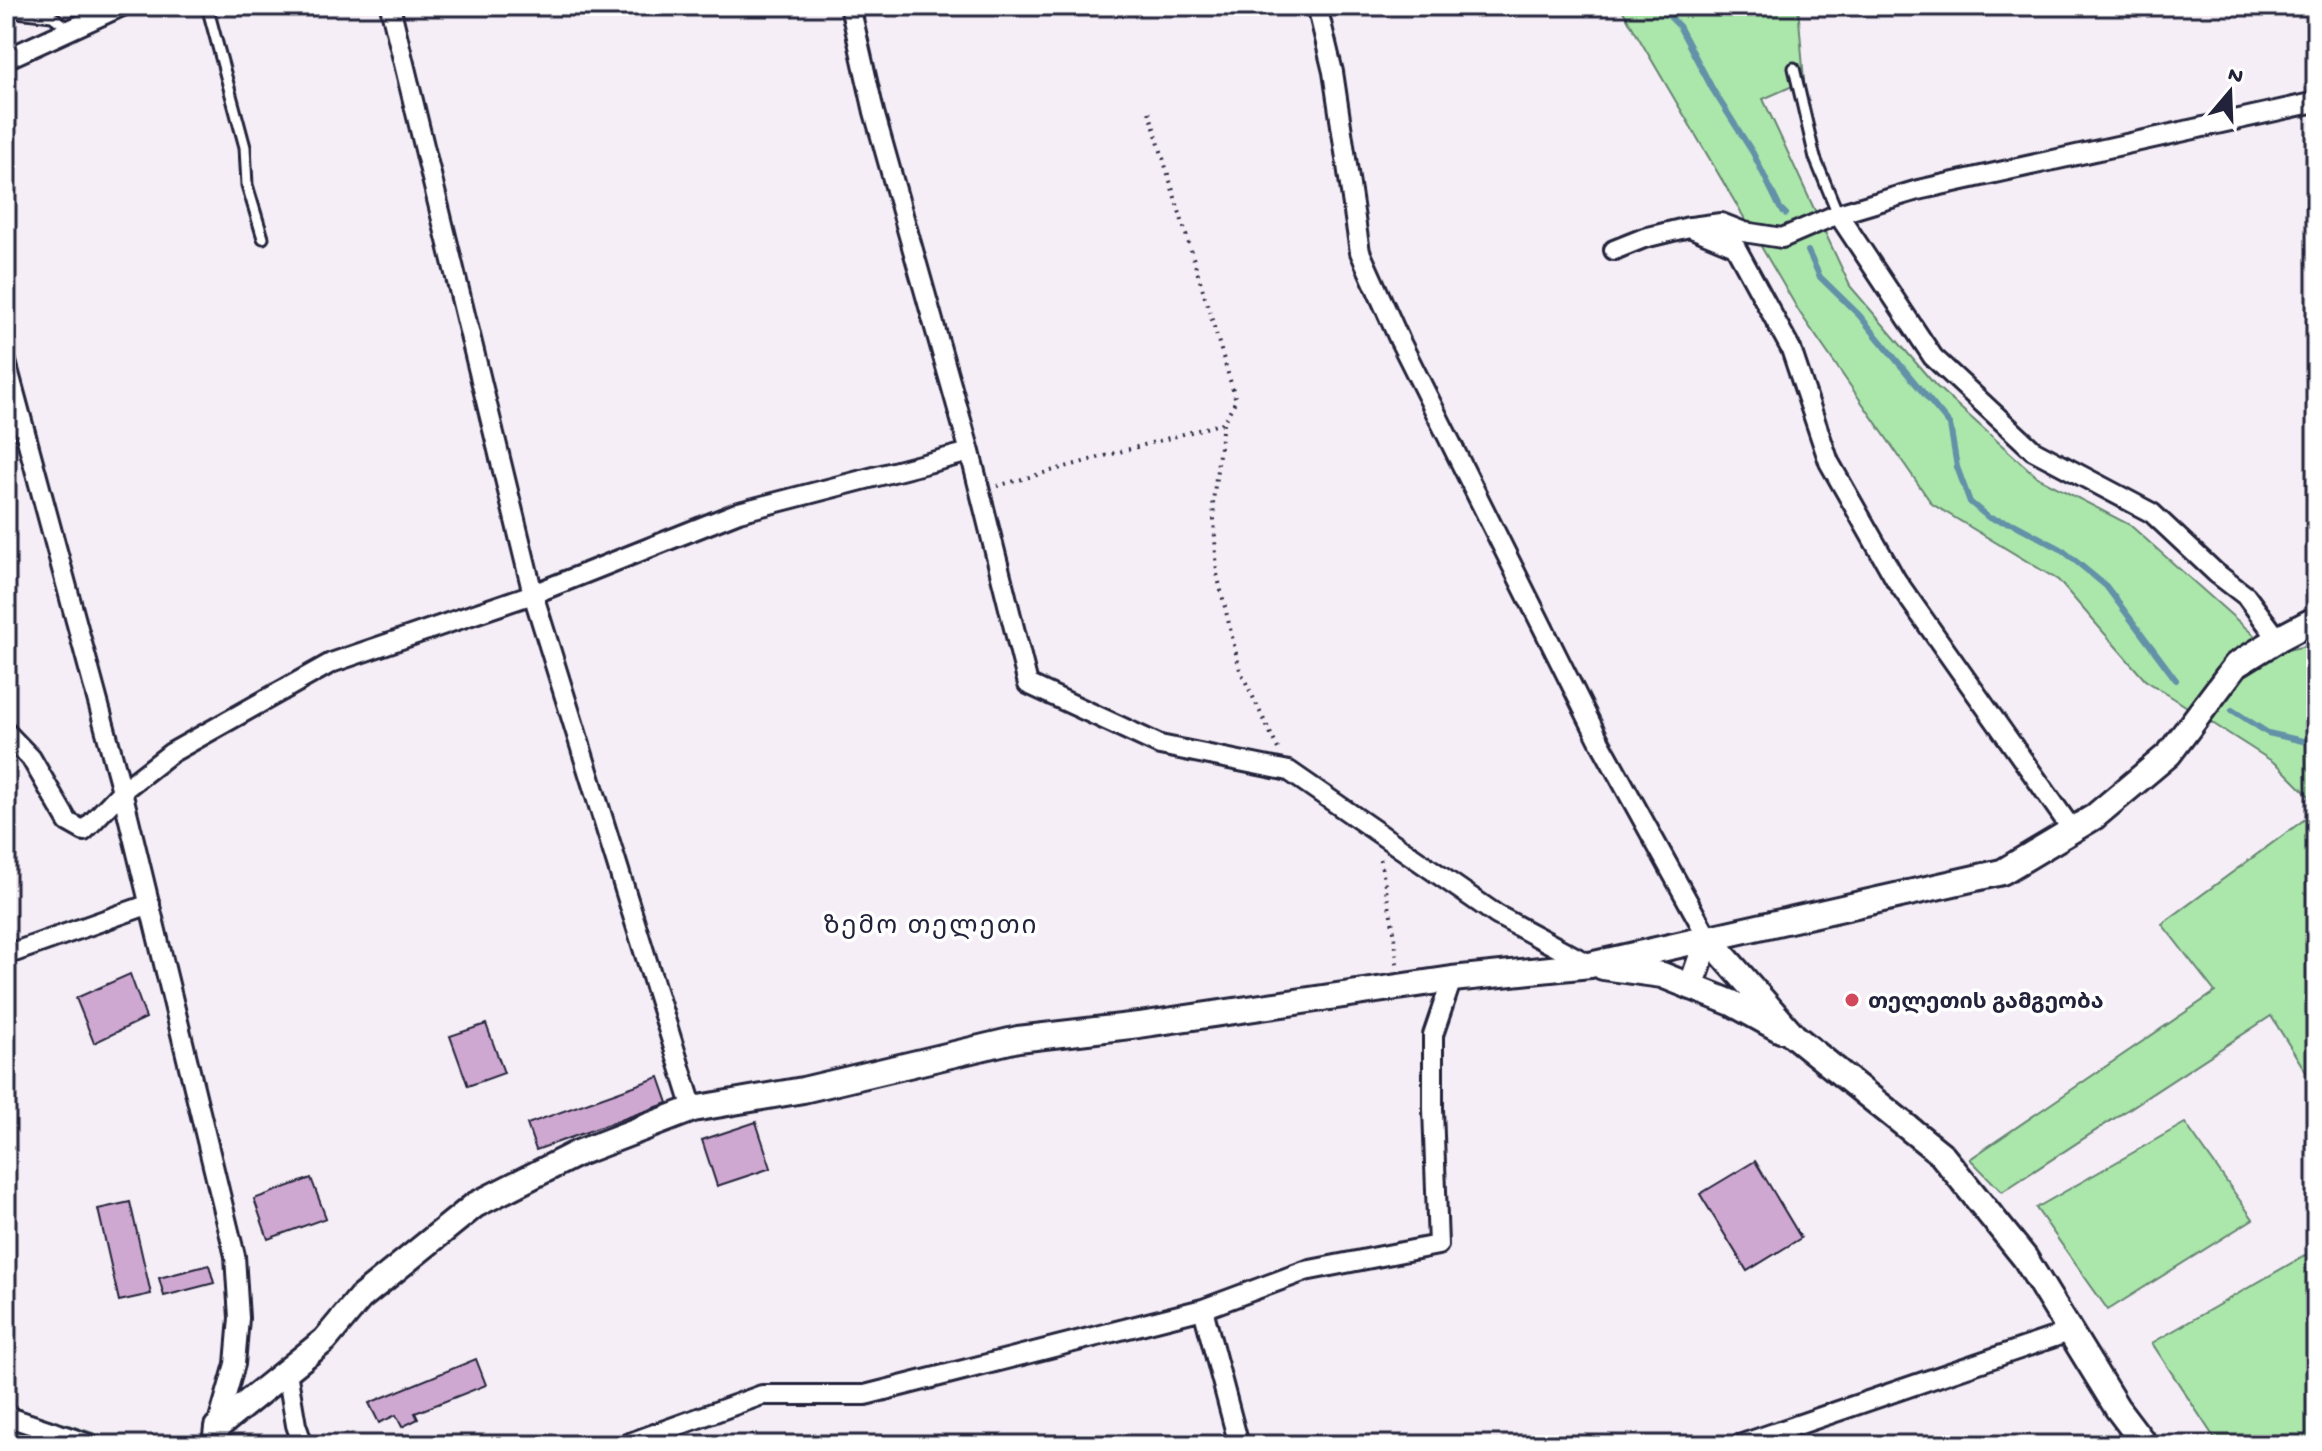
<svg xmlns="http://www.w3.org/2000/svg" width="2322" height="1451" font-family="'Gochi Hand','Noto Sans Georgian',sans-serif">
<rect width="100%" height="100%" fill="#f5eef6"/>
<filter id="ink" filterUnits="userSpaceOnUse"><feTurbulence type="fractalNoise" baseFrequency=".0125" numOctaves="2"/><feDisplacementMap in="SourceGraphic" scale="16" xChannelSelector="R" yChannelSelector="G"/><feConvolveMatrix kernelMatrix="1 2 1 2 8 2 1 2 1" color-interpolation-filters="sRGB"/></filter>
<g filter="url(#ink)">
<path fill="#abe6ab" stroke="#668473" stroke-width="2" d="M1620,6H1798L1804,81L1763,99L1850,286L1935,385L2037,477L2130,525L2274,653L2310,645L2316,650V803L2278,765L2145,680L2058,580L1932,504L1800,313Z
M2316,811V1088L2271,1016L2002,1192L1970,1159L2215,992L2162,924Z
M2185,1123L2253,1219L2108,1310L2036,1208Z
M2316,1249V1445H2219L2152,1343Z
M6,1405L96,1434L119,1445H6Z"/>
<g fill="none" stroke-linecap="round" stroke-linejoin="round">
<path stroke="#6491a8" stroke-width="6" d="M1659,6L1679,26L1713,90L1753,153L1780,208L1786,214
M1808,251L1820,277L1859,315L1950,425L1957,467L1970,502L1989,518L2014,524L2061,549L2106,586L2176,680
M2232,710L2268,733L2316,744"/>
</g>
<path fill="#cea8d0" stroke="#22223b" stroke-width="2" d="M130,974L146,1018L94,1043L76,998Z
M486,1024L504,1073L468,1086L450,1036Z
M659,1077L668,1103L536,1150L527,1124Z
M756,1122L771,1168L717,1186L702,1140Z
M1755,1161L1801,1238L1747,1271L1700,1194Z
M311,1178L326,1218L268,1239L254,1199Z
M130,1202L151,1294L119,1301L98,1209Z
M209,1265L214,1283L164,1296L159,1278Z
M476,1359L486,1385L415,1413L418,1419L402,1427L396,1415L379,1423L369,1403Z"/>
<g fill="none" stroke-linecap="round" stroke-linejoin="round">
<g stroke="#22223b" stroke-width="15">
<path id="lane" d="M7,6L8,11L52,16L71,30
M207,6L245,147L247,185L263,238
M1794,68L1815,158L1838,214"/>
</g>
<g stroke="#22223b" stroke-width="24">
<path id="street" d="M390,6L533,594L693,1109
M850,6L874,112L970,452L1028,684L1160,745L1289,771L1497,915L1590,965
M1317,6L1333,72L1360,252L1400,341L1600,742L1708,938
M6,59L122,6
M1838,214L1933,357L2033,450L2152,513L2216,573L2246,596L2278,639
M1691,227L1721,223L1744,232L1782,238L1838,214L1918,190L2316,102
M1614,250L1644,238L1689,227L1735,246L1791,349L1829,462L1896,580L2073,831
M6,362L122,791L235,1256L239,1318L235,1364L217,1427
M6,732L31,758L68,822L84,831L122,791L171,753L331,663L533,594L739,512L970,452
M6,955L150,904
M1203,1309L1239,1445
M287,1372L296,1425L303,1445
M6,1416L92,1445
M624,1445L762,1395H865L1203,1309L1305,1271L1438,1245L1433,1109V1035L1452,979
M1739,1445L2072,1331"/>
</g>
<g stroke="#22223b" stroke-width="30">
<path id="secondary" d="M1708,938L1794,1036L1941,1154L2025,1258L2117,1408L2145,1445
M1603,967L1662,975L1732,1003L1781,1030
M1691,987L1708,938
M215,1445L217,1427L325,1340L360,1298L475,1205L578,1153L693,1109L803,1090L1018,1039L1139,1025L1452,979L1590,965L2002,872L2094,817L2169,754L2236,665L2278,639L2316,619"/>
</g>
<path stroke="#22223b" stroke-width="4" stroke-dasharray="2 6" stroke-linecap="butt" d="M1223,423L1213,501L1217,574L1240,670L1278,749
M997,486L1223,423L1236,400L1148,108
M1380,859L1395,936L1397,965"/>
<use href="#lane" stroke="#fff" stroke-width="9"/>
<use href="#street" stroke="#fff" stroke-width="18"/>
<use href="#secondary" stroke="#fff" stroke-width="24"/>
</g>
</g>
<circle fill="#d1495b" stroke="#fff" stroke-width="3" cx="1852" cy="1000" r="8"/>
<g text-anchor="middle" stroke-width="7" stroke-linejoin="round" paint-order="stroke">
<g font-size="22" font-weight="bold" fill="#22223b" stroke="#fff" text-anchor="start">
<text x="1868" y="1008">თელეთის გამგეობა</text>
</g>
<g font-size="26" letter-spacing="2" fill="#22223b" stroke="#fff">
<text x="931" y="933">ზემო თელეთი</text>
</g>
</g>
<rect width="2322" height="1451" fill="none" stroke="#fff" stroke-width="32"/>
<rect x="16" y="16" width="2290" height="1419" fill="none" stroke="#22223b" stroke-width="3" filter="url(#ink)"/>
<g transform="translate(2230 92) rotate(19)" stroke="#ffffff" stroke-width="6" paint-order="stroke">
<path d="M0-6L14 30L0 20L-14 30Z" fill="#22223b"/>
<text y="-12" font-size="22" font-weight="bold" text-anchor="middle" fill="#22223b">N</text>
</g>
</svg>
